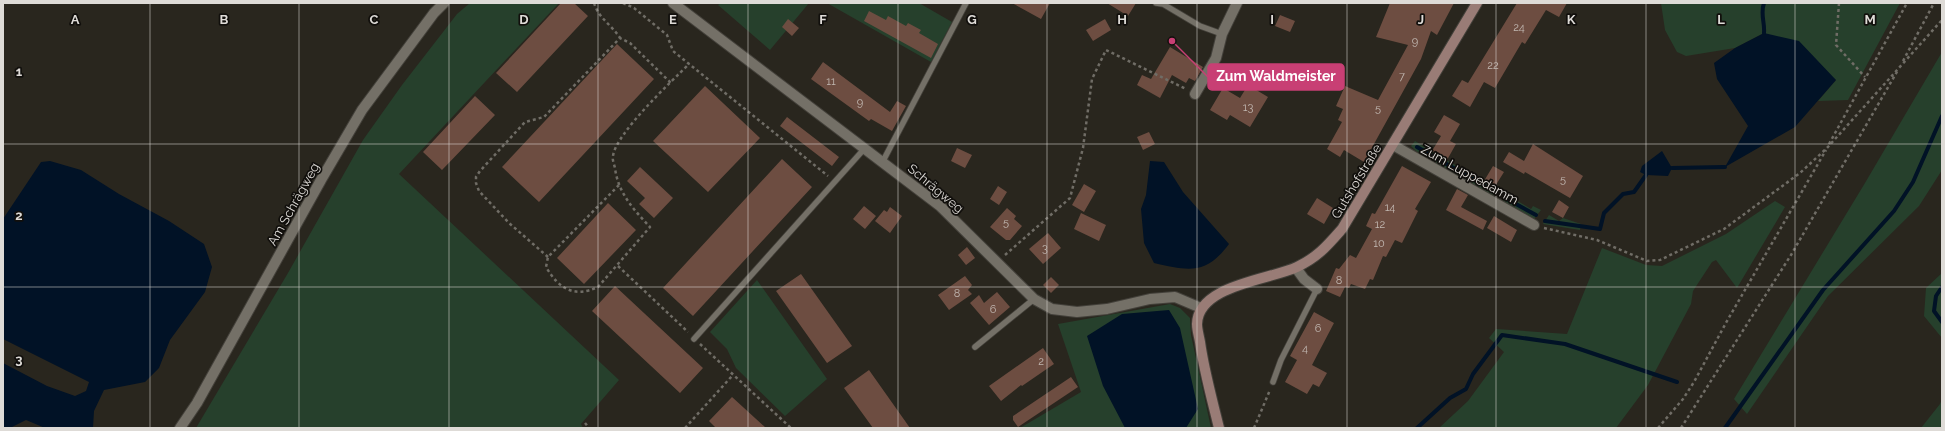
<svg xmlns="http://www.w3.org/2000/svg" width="1945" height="431" font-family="Raleway,sans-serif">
<rect width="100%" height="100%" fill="#29261e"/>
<path fill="#26402c" d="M470,3H559L399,174L619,380L581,424L583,428H196L288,273L363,140L402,85L457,14Z
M721,3H809L770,50L718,5Z
M827,3H919L952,22L931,62Z
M1661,3H1900L1848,100L1818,101L1836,80L1764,33L1735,48L1686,56L1677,52L1665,30Z
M1942,52V170L1919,206L1828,296L1747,414L1734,399L1865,183Z
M1415,141L1494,188L1496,191L1493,196L1416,151L1411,146Z
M1506,194L1531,209L1533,206L1541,210L1534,219L1503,201Z
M1775,201L1785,207L1737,288L1716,260L1712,262L1693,291L1691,304L1648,385L1616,428H1439L1468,401L1504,352L1489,338L1496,329L1567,334L1602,248L1646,265L1662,266L1726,234Z
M1549,215L1559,221L1563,218L1581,224L1580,230L1543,224Z
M1942,273V338L1924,316L1926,288Z
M757,280L827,379L785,416L736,368L727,349L710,332Z
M1170,304L1180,308L1190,318L1191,335L1211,428H1020L1081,392L1058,324Z
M1942,399V428H1921L1940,404Z"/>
<path fill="#011226" d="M1764,33L1799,41L1836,80L1795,127L1725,167L1748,126L1717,79L1714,63L1735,48Z
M1662,151L1672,168L1668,176L1646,175L1640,172L1642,166Z
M50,161L81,170L119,194L169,221L204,244L212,267L205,292L170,340L159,368L145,382L104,390L94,411L93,428H45L26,420L10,428H3V363L47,386L75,396L86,391L89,382L3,339V219L41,162Z
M1150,161L1164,162L1183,192L1229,244C1206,275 1189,271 1154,263L1144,243L1141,209L1146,195Z
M1169,310L1180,328L1198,409L1186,428H1125L1103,386L1087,336L1122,314Z"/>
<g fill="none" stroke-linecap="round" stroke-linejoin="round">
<path stroke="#011226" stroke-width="4" d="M1764,33C1765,22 1760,14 1764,3
M1417,147L1495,192
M1672,168L1725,167
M1505,198L1536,215
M1545,221L1600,229L1604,213L1623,194L1634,192L1646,175
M1942,287L1936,296L1934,311L1942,322
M1417,428L1450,398L1466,389L1473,374L1502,335L1565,344L1677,382
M1725,428L1823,290L1894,211L1913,182L1942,116"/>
</g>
<path fill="#6d4d41" d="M561,3H574L588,16L517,92L496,73Z
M1012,3H1050L1041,19Z
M1107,3H1136L1128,16Z
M1390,3H1454L1437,35L1431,31L1421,59L1364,162L1344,150L1340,157L1327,149L1342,122L1338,120L1343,109L1336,106L1345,86L1378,100L1408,45L1376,37Z
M1517,3H1567L1559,17L1546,10L1525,44L1522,42L1495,88L1484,82L1470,107L1452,96L1462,80L1468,83Z
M869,11L886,20L888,16L906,26L908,23L921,30L919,33L938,44L931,58L864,21Z
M1280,15L1295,21L1290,32L1275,26Z
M788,19L799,28L792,36L782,27Z
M1105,19L1111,30L1093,41L1086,30Z
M617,44L654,79L539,202L502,167Z
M1170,47L1203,67L1195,81L1189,78L1186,83L1172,75L1160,98L1137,85L1142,75L1151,79Z
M823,62L890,112L897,101L906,106L892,131L871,119L869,121L811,79Z
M1248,85L1268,97L1250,127L1230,115L1227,120L1210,110L1223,88L1240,98Z
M705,86L760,138L708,192L653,141Z
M475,96L495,115L442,170L423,152Z
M1444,115L1460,124L1450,141L1456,144L1447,160L1432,151L1441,136L1434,132Z
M787,117L839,157L832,166L780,126Z
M1149,132L1155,144L1143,150L1137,137Z
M1533,144L1583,176L1570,198L1525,172L1524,174L1503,162L1509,152L1524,161Z
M957,148L972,155L965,168L951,161Z
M782,159L812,187L693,316L663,288Z
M1402,166L1431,182L1415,209L1418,211L1402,243L1395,240L1386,257L1383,256L1373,280L1370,279L1365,289L1351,284L1349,288L1345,287L1340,297L1326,291L1336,268L1339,269L1350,255L1356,258L1372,229L1366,226L1372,213L1375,214Z
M1493,166L1504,172L1494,188L1484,181Z
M640,167L673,198L654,218L639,204L645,198L627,181Z
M1084,184L1096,191L1084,212L1072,205Z
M998,186L1007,192L999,205L990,199Z
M1457,189L1468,195L1461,207L1487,221L1483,230L1446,210Z
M1317,198L1333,208L1324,224L1307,214Z
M1559,200L1569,207L1563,218L1552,212Z
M608,203L636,230L584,284L557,258Z
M864,206L876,216L865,229L853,219Z
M890,207L902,216L890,233L875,221L884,210L887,212Z
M1007,208L1016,216L1014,219L1022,226L1010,240H1006L990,227Z
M1081,213L1106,225L1099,241L1074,229Z
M1494,216L1517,230L1511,242L1487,228Z
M1048,233L1061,248L1043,264L1029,249Z
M967,247L975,258L966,265L958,255Z
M801,274L852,346L827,363L776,291Z
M965,276L972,285L968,290L972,294L949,310L938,295Z
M1051,277L1059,285L1051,293L1043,285Z
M615,286L703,368L680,393L592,311Z
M997,292L1010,307L989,325L970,303L979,295L984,303Z
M1314,312L1334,323L1312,365L1327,373L1319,387L1313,384L1307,394L1285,382L1297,360L1290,356Z
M1043,348L1054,364L1022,386L1021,385L1001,401L989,386Z
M869,370L910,428H873L844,388Z
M1071,377L1078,387L1018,427L1013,420V416Z
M732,397L766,428H716L709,421Z"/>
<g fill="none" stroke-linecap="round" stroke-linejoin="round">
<g stroke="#43403a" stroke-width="7">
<path id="lane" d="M1156,3L1163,4L1200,26L1222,34
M883,161L966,3
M694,339L865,148
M975,347L1034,299
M1273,382L1281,360L1317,289"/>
</g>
<g stroke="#43403a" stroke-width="12">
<path id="street" d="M673,3L940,206L1034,299L1052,309L1077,312L1107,309L1150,299L1175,297L1201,308
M1195,94L1216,58L1222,34L1237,3
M1393,145L1534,225
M1296,268L1304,279L1317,289
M180,428L197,403L321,180L362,110L434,13L444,3"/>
</g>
<g stroke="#43403a" stroke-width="12">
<path id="secondary" d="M1219,428C1212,399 1204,371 1200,342C1199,336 1197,330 1197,324C1198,285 1269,280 1297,267C1318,257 1327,246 1342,229L1477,3"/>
</g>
<path stroke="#706d66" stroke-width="2.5" stroke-dasharray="3 3" stroke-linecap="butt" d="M594,3C599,19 612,25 620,38
M623,3L634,8L667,35L673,51L828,176
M1839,3L1836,45L1865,77
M1903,61L1934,3
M1829,144L1907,3
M619,185L548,257L546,267C559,289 574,298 598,287L650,227C634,210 618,193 615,168C614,164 612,159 613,156C616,133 671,82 689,64
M1544,228L1597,240L1647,261L1660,260L1724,229L1800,173L1827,148L1942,20
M1005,255L1070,198L1083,148L1092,79L1106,50L1186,89
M548,257L509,223L479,191L476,183V177L480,171L525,122L544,117L620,38L630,43L671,83
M618,266L688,332
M700,344L791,428
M585,423L589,428
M685,428L732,376
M1254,428L1270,390
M1658,428L1683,399L1694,382L1727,321L1826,150
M1681,428L1791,255L1898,70"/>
<use href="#lane" stroke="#747067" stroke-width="5.5"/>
<use href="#street" stroke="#747067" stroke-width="10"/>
<use href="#secondary" stroke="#997c76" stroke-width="10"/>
</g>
<path fill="none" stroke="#dedbd7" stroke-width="1" stroke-opacity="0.55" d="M150,3V428M299,3V428M449,3V428M598,3V428M748,3V428M898,3V428M1047,3V428M1197,3V428M1347,3V428M1496,3V428M1646,3V428M1795,3V428M3,144H1942M3,287H1942"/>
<g text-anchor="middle" stroke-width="3.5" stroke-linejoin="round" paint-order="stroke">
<g font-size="11" fill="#c2b8b2">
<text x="1519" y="31">24</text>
<text x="1415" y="45">9</text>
<text x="1493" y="69">22</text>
<text x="1402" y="80">7</text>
<text x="831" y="85">11</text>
<text x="860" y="106">9</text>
<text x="1248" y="111">13</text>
<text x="1378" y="112">5</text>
<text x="1563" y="183">5</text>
<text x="1390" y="211">14</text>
<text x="1006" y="226">5</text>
<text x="1380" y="228">12</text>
<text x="1379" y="247">10</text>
<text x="1045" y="252">3</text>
<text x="1339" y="284">8</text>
<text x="957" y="297">8</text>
<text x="993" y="313">6</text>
<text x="1318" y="332">6</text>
<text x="1305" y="352">4</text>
<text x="1041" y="365">2</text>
</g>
<g font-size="13" fill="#dedbd7" stroke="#110f0c">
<text transform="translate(1470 174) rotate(29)" y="5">Zum Luppedamm</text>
<text transform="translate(1356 181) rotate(-59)" y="5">Gutshofstraße</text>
<text transform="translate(936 188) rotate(40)" y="5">Schrägweg</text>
<text transform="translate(293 204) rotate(-61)" y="5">Am Schrägweg</text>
</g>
</g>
<g font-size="13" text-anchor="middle" font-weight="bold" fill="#dedbd7" stroke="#110f0c" stroke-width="3.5" stroke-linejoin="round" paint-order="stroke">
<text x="75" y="24">A</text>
<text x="224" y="24">B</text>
<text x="374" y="24">C</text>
<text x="524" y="24">D</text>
<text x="673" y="24">E</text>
<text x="823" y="24">F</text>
<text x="972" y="24">G</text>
<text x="1122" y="24">H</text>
<text x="1272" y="24">I</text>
<text x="1421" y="24">J</text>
<text x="1571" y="24">K</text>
<text x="1721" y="24">L</text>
<text x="1870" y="24">M</text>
<text x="19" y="76">1</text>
<text x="19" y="220">2</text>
<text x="19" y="364">3</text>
</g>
<path fill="none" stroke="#c83f74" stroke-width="1.5" d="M1172 41L1208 77"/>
<circle fill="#c83f74" stroke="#110f0c" stroke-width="1.5" cx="1172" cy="41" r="4"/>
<rect fill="#c83f74" stroke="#c83f74" stroke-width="1.5" x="1208" y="64" width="136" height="26" rx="4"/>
<g font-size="14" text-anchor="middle" font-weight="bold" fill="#fff">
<text x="1276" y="81">Zum Waldmeister</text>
</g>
<rect width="1945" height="431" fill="none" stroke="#dedbd7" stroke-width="8"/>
</svg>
